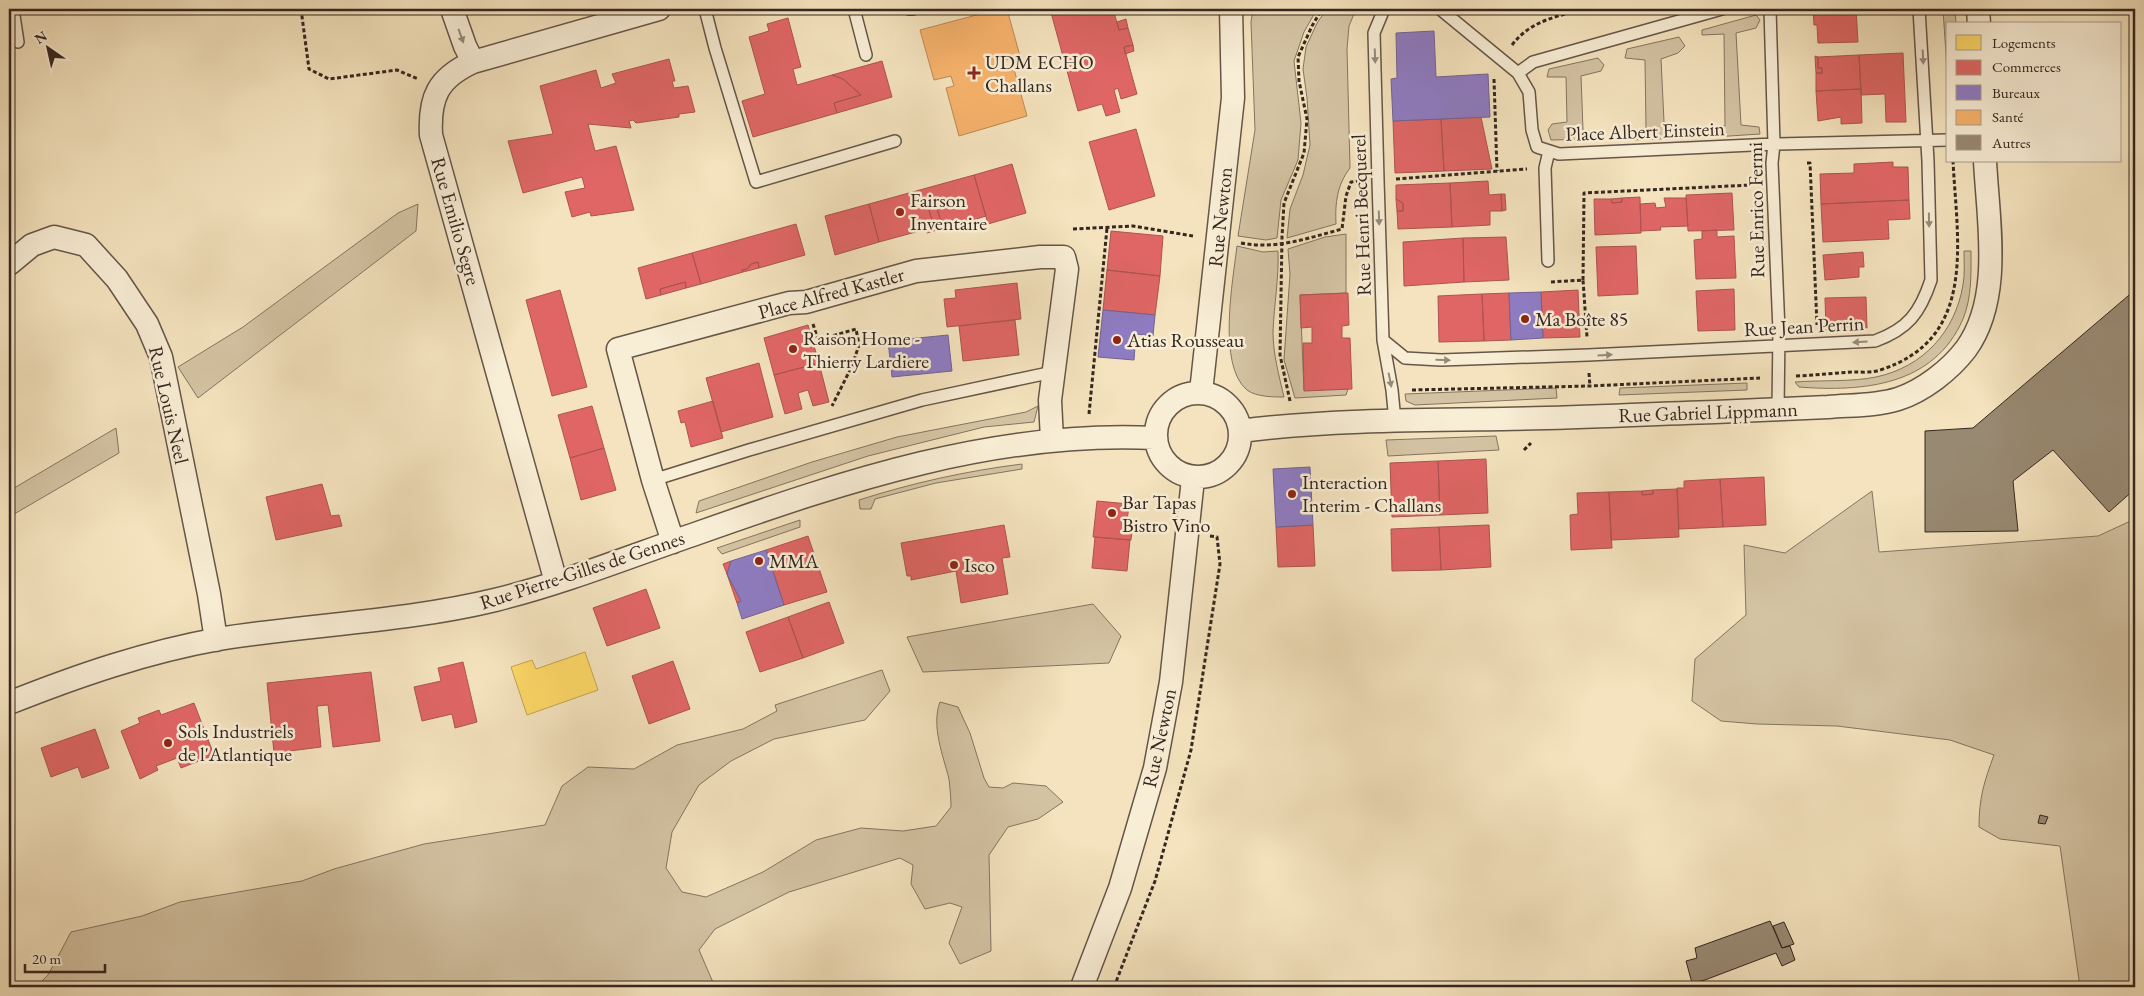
<svg xmlns="http://www.w3.org/2000/svg" width="2144" height="996" font-family="'EB Garamond',serif">
<rect width="100%" height="100%" fill="#f4e3be"/>
<filter id="stains"><feTurbulence type="fractalNoise" baseFrequency=".004" numOctaves="4"/><feColorMatrix values="0 0 0 0 .2 0 0 0 0 .09 0 0 0 0 .02 0 0 0 .5 -.17"/></filter>
<radialGradient id="worn" r=".72"><stop offset=".6" stop-color="#630" stop-opacity="0"/><stop offset="1" stop-color="#630" stop-opacity=".3"/></radialGradient>
<path fill="#d4c3a3" stroke="#847562" d="M1253,9H1317L1304,32L1294,61L1301,123L1298,160L1281,200L1277,238L1266,240L1238,236L1255,130L1251,22Z
M1327,9H1356L1349,26L1347,49L1350,168C1337,185 1335,203 1336,224L1287,238L1290,209L1303,175L1310,145L1307,98L1303,69L1306,47L1317,23Z
M1943,9H1955L1956,24H1948V86Z
M1756,15L1760,20L1756,28L1736,33L1741,125L1759,127L1760,134L1714,137L1708,135L1705,127L1725,126L1724,34L1702,35V30Z
M1679,37L1685,46L1678,53L1661,59L1664,122L1667,130L1683,131L1682,138L1630,140L1628,131L1646,129L1645,60L1625,58L1627,49Z
M1598,58L1604,65L1601,71L1581,76L1583,130L1601,134V139L1551,140L1548,130L1552,124L1567,122L1566,77H1547L1549,69Z
M418,204L416,231L198,398L178,367L243,327L398,213Z
M1346,234V293L1300,295L1304,390L1348,389L1346,395L1295,398L1284,360L1290,274L1288,249L1325,237Z
M1237,246L1263,252L1278,251C1279,278 1274,305 1273,332C1273,353 1279,376 1284,397C1274,397 1256,397 1247,390C1217,365 1233,280 1237,246Z
M1964,251H1971C1971,273 1972,297 1963,319C1934,386 1863,392 1799,387L1795,382C1820,380 1852,382 1876,377C1923,367 1955,332 1963,285C1965,274 1964,262 1964,251Z
M1747,383V390L1619,395L1620,388Z
M1556,388L1557,398L1415,405L1406,401L1405,394Z
M1038,406L1034,422L984,427L868,456L696,513L699,501L812,462L897,437L1026,412Z
M116,428L119,453L9,517V491Z
M1496,436L1499,450L1388,456L1386,440Z
M1022,464V469L936,483L875,499L871,509H860L859,500C912,483 966,471 1022,464Z
M1872,491L1879,552L2098,536L2135,519V987H2080L2060,846L2000,839L1979,827C1979,798 1984,782 1994,755L1950,740L1837,726L1757,724L1721,721L1692,701L1695,659L1746,615L1744,545L1785,553Z
M800,520V527L722,554L717,548Z
M1093,604L1121,636L1109,663L923,672L907,637Z
M882,670L890,691L865,720L774,739L731,761L699,785L672,832L666,868L682,892L706,897L763,872L816,840L861,828L903,831L936,826L951,807C951,798 950,788 949,779C943,755 931,726 940,702L958,707L970,733L984,778L989,787L1003,788L1013,783L1046,786L1063,802L1038,819L1008,827L989,855L991,951L960,964L949,943L962,907L950,903L925,909L911,884L913,865L900,858L789,892L715,929L699,950L715,987H36L48,975L71,932L142,916L180,902L302,881L334,869L424,844L545,825L562,786L588,767L634,769L677,745L743,729L777,711L775,705Z"/>
<path fill="#ffd966" stroke="#c2a451" d="M585,652L598,690L527,715L511,667L532,660L536,669Z"/>
<path fill="#e06666" stroke="#ad5351" d="M1050,9H1113L1119,30L1128,28L1133,45L1124,47L1137,94L1121,99L1118,88L1114,90L1120,112L1106,116L1102,104L1078,111Z
M1813,9H1856L1858,42L1818,43L1817,25H1814Z
M788,18L801,67L793,69L797,85L832,75L843,79L861,95L834,103L837,113L753,137L742,101L765,94L749,37L769,31L767,24Z
M1126,19L1128,28L1119,30L1117,22Z
M1133,45L1134,51L1125,54L1124,47Z
M1903,53L1906,122H1886L1885,94L1861,95L1859,55Z
M1859,55L1861,89L1816,91V73H1822V68H1818V57Z
M1815,56L1818,57V68H1822V73H1816Z
M669,59L675,81H672L674,88L688,86L695,112L679,114V117L636,123L633,120L629,121L631,128L588,124L595,151L616,146L634,210L591,216L590,212L572,217L565,192L585,188L582,177L523,193L508,141L553,134L540,86L596,70L601,88L616,83L612,74Z
M882,61L892,97L837,113L834,103L861,95L843,79L832,75Z
M1861,89L1862,123L1841,124V117L1818,121L1816,91Z
M1481,117L1492,169L1444,171L1441,119Z
M1441,119L1444,171L1395,173L1393,121Z
M1136,129L1155,196L1109,210L1089,142Z
M1893,162V167H1908L1909,200L1821,204L1820,174L1854,173V164Z
M1012,164L1026,213L988,224L974,175Z
M974,175L986,216L943,229L936,205L928,207L934,227L879,242L869,204Z
M1488,181L1489,195L1501,194L1502,211H1490V225L1452,227L1450,183Z
M1450,183L1452,227L1398,229L1397,211H1403V203L1396,199V185Z
M1732,193L1734,230L1688,231L1686,195Z
M1501,194H1505L1506,210L1502,211Z
M1640,197L1641,233L1595,235L1594,199H1611L1612,203L1622,202V198Z
M1622,198V202L1612,203L1611,199Z
M1664,198H1686L1688,226L1660,227L1661,230L1641,231L1640,204L1655,203L1656,208L1666,207Z
M1396,199L1403,203V211H1397Z
M1909,200L1910,219L1888,220L1889,239L1823,242L1821,204Z
M869,204L879,242L835,255L825,216Z
M936,205L943,228L927,233L926,229L934,227L928,207Z
M796,224L805,255L759,268L758,262L751,264L747,269L742,270L743,272L701,284L692,253Z
M1717,230V237L1734,236L1736,278L1696,279L1694,240L1702,239V231Z
M1111,231L1163,236L1160,276L1107,270Z
M1506,237L1509,280L1464,282L1463,238Z
M1463,238L1464,282L1404,286L1403,242Z
M1636,246L1638,294L1598,296L1596,247Z
M1863,252L1864,267H1859V277L1825,280L1823,255Z
M692,253L701,284L686,288L685,282L660,289L661,295L646,299L638,268Z
M758,262L759,268L743,272L742,270L747,269L751,264Z
M1107,270L1160,276L1155,315L1103,310Z
M685,282L686,288L661,295L660,289Z
M1017,283L1021,319L947,327L944,299L956,298L955,290Z
M1734,289L1735,330L1698,331L1696,291Z
M560,290L587,387L552,396L526,300Z
M1578,290L1580,337L1543,338L1541,292Z
M1348,293L1349,325L1342,326V338H1350L1352,389L1304,391L1303,343H1312V327L1301,328L1300,295Z
M1509,293L1511,340L1484,341L1482,294Z
M1482,294L1484,341L1439,342L1438,296Z
M1866,297L1867,328L1826,330L1825,298Z
M1015,320L1019,355L963,361L959,326Z
M808,325L819,363L774,375L764,338Z
M759,363L773,417L721,432L706,378Z
M819,363L829,402L813,406L808,390L798,393L802,409L785,414L774,375Z
M713,401L723,438L691,447L685,422L681,423L678,411Z
M592,406L604,448L570,458L558,415Z
M604,448L616,490L581,500L570,458Z
M1486,459L1488,513L1440,515L1438,461Z
M1438,461L1440,515L1392,517L1390,463Z
M1764,477L1766,525L1723,527L1720,479Z
M1720,479L1723,527L1679,529L1677,488H1684V481Z
M322,484L331,516L339,515L342,526L276,540L266,497Z
M1677,489L1679,537L1611,540L1609,492L1642,491V495L1653,494V490Z
M1653,490V494L1642,495V491Z
M1609,492L1612,548L1571,550L1570,515L1578,514L1577,493Z
M1097,501L1129,504L1127,522L1133,523L1131,540L1093,537Z
M1004,525L1010,557L1002,558L1008,594L961,603L956,571L911,580V576H907L901,543Z
M1313,525L1315,566L1278,567L1276,527Z
M1489,525L1491,567L1441,570L1439,527Z
M1439,527L1441,570L1392,571L1391,529Z
M808,536L827,592L784,605L766,550Z
M1095,537L1130,540L1127,571L1092,568Z
M731,561L727,574L723,564Z
M727,574L741,601L737,603Z
M646,589L660,628L607,646L593,608Z
M829,602L844,643L803,658L788,617Z
M788,617L803,658L760,672L746,632Z
M673,661L690,709L649,724L632,676Z
M463,662L477,722L455,728L452,714L422,721L414,687L441,681L438,668Z
M371,672L380,741L333,747L328,705L317,706L321,747L274,753L267,683Z
M194,703L214,755L181,768L177,758L156,766L158,770L140,779L121,731L140,723L138,718L159,710L161,715Z
M95,729L109,768L82,778L78,767L51,777L41,748Z"/>
<path fill="#8e7cc3" stroke="#736292" d="M1434,31L1436,77L1488,74L1490,117L1393,121L1391,79L1397,78L1396,33Z
M1541,292L1543,338L1511,340L1509,293Z
M1103,310L1155,315L1153,336L1136,334L1134,360L1098,357Z
M948,335L952,371L892,377L888,341Z
M1310,467L1313,525L1276,527L1273,469Z
M766,550L784,605L742,619L737,603L741,601L727,574L731,561Z"/>
<path fill="#f6b26b" stroke="#bc8854" d="M999,9H1007L1020,56L1003,61L1006,71L1014,69L1027,116L959,136L946,88L954,86L951,76L934,80L920,30Z"/>
<path fill="#988972" stroke="#352720" d="M2135,290V489L2109,512L2053,450L2013,481L2018,531L1925,532V431L1973,428Z
M2040,815L2048,817L2045,824L2038,823Z
M1770,921L1782,948L1790,946L1795,960L1782,966L1776,953L1705,980L1692,983L1686,961L1697,958L1695,948Z
M1784,922L1794,944L1782,948L1773,926Z"/>
<g fill="none" stroke-linecap="round" stroke-linejoin="round">
<g stroke="#655648" stroke-width="14">
<path id="lane" d="M13,9L18,42
M705,9L715,48L756,182L895,141
M854,9L866,55
M909,9H913
M1384,9L1374,33L1378,180L1383,340L1392,390L1395,421
M1440,9L1518,73L1529,92L1532,130L1537,147L1559,154L1774,144L1948,140
M1770,9L1774,144L1772,163L1779,331L1778,409
M1518,73L1533,62L1722,9
M1548,261L1545,168L1549,151
M1383,340L1405,358L1441,360L1588,355L1875,341C1908,329 1920,313 1931,280L1928,161L1919,9
M653,480L749,450L922,400L1053,372"/>
</g>
<g stroke="#655648" stroke-width="25">
<path id="street" d="M452,9L465,46L473,62
M1978,9L1979,24
M9,264L32,245L54,237L86,245L117,279L147,324L161,357L209,594L216,640
M1201,392L1233,98L1231,9
M1156 435a42 42 0 1 1 84 0a42 42 0 1 1-84 0Z
M1240,431C1325,420 1417,420 1503,419C1574,418 1645,414 1715,412C1753,410 1790,409 1828,407C1852,405 1875,406 1898,399C1923,391 1950,370 1966,349C2003,298 1988,221 1985,161
M673,542L653,480L618,349L789,303L806,302L916,271L1040,257H1064L1067,269L1050,400L1052,440
M556,582L431,135C429,97 438,78 473,62L659,9
M9,703C77,676 146,652 219,639C311,624 404,622 495,600C564,583 631,556 698,533C845,481 997,430 1155,438
M1082,987L1120,888L1155,768L1171,682L1193,479"/>
</g>
<path stroke="#352720" stroke-width="3" stroke-dasharray="4 2.5" stroke-linecap="butt" d="M301,9L309,69L329,79L397,70L418,79
M1512,45C1531,20 1558,16 1586,9
M1494,79L1497,171
M1807,163H1810L1817,325
M1396,179L1527,169
M1073,229L1133,226L1193,236
M1241,243C1276,250 1308,238 1342,229L1346,196L1351,182L1360,181
M1583,280L1584,193L1751,185V181
M1551,282L1583,280L1587,337
M813,324L818,340L856,329L859,345L852,366L832,406
M1589,373L1590,387
M1796,376C1816,375 1835,373 1854,372C1862,372 1872,373 1880,370C1978,339 1957,242 1953,161
M1412,390L1590,386L1760,378
M1290,401L1280,355L1282,237L1284,203L1304,153L1307,119L1299,81L1298,57L1312,26L1322,9
M1089,414L1107,228
M1524,450L1531,443
M1114,987L1155,881L1191,750L1220,564L1217,537L1210,536"/>
<use href="#lane" stroke="#f8edd5" stroke-width="11"/>
<use href="#street" stroke="#f8edd5" stroke-width="22"/>
</g>
<defs><path id="oneway-solid" d="M-6-.8H1V-3.2L6.5 0L1 3.2V.8H-6Z" transform="scale(1.25)"/></defs>
<g fill="#968a7a">
<use href="#oneway-solid" transform="translate(461 36) rotate(70)"/>
<use href="#oneway-solid" transform="translate(1375 56) rotate(88)"/>
<use href="#oneway-solid" transform="translate(1923 57) rotate(87)"/>
<use href="#oneway-solid" transform="translate(1379 218) rotate(88)"/>
<use href="#oneway-solid" transform="translate(1929 220) rotate(89)"/>
<use href="#oneway-solid" transform="translate(1860 342) rotate(177)"/>
<use href="#oneway-solid" transform="translate(1605 355) rotate(-3)"/>
<use href="#oneway-solid" transform="translate(1443 360) rotate(1)"/>
<use href="#oneway-solid" transform="translate(1390 380) rotate(79)"/>
</g>
<g fill="#8f2418" stroke="#f8edd5" stroke-width="2">
<path d="M971.5 65.5h5v5h5v5h-5v5h-5v-5h-5v-5h5z"/>
<circle cx="900" cy="212" r="5"/>
<circle cx="1525" cy="319" r="5"/>
<circle cx="1117" cy="340" r="5"/>
<circle cx="793" cy="349" r="5"/>
<circle cx="1292" cy="494" r="5"/>
<circle cx="1112" cy="513" r="5"/>
<circle cx="759" cy="561" r="5"/>
<circle cx="954" cy="565" r="5"/>
<circle cx="168" cy="743" r="5"/>
</g>
<g text-anchor="middle" stroke-width="5" stroke-linejoin="round" paint-order="stroke">
<g font-size="20" fill="#352720" stroke="#f8edd5" text-anchor="start">
<text x="985" y="69">UDM ECHO<tspan x="985" dy="23">Challans</tspan></text>
<text x="910" y="207">Fairson<tspan x="910" dy="23">Inventaire</tspan></text>
<text x="1535" y="326">Ma Boîte 85</text>
<text x="803" y="345">Raison Home -<tspan x="803" dy="23">Thierry Lardiere</tspan></text>
<text x="1127" y="347">Atias Rousseau</text>
<text x="1302" y="489">Interaction<tspan x="1302" dy="23">Interim - Challans</tspan></text>
<text x="1122" y="509">Bar Tapas<tspan x="1122" dy="23">Bistro Vino</tspan></text>
<text x="769" y="568">MMA</text>
<text x="964" y="572">Isco</text>
<text x="178" y="738">Sols Industriels<tspan x="178" dy="23">de l'Atlantique</tspan></text>
</g>
<g font-size="20" fill="#352720" stroke="#f8edd5">
<text transform="translate(1645 131) rotate(-2)" y="7">Place Albert Einstein</text>
<text transform="translate(1756 210) rotate(-91)" y="7">Rue Enrico Fermi</text>
<text transform="translate(1361 215) rotate(-92)" y="7">Rue Henri Becquerel</text>
<text transform="translate(1220 217) rotate(-84)" y="7">Rue Newton</text>
<text transform="translate(456 221) rotate(74)" y="7">Rue Emilio Segre</text>
<text transform="translate(831 293) rotate(-15)" y="7">Place Alfred Kastler</text>
<text transform="translate(1804 326) rotate(-3)" y="7">Rue Jean Perrin</text>
<text transform="translate(169 405) rotate(77)" y="7">Rue Louis Neel</text>
<text transform="translate(1708 412) rotate(-2)" y="7">Rue Gabriel Lippmann</text>
<text transform="translate(582 570) rotate(-18)" y="7">Rue Pierre-Gilles de Gennes</text>
<text transform="translate(1159 738) rotate(-78)" y="7">Rue Newton</text>
</g>
</g>
<rect width="2144" height="996" fill="none" stroke="#f4e3be" stroke-width="30"/>
<rect x="10" y="10" width="2124" height="976" fill="none" stroke="#352720" stroke-width="2.5"/>
<rect x="15" y="15" width="2114" height="966" fill="none" stroke="#352720"/>
<rect x="1946" y="22" width="175" height="140" fill="#f8edd5" stroke="#aa9e8d"/>
<rect x="1956" y="35" width="25" height="15" fill="#ffd966" stroke="#aa9e8d"/>
<text x="1992" y="48" font-size="15" fill="#352720">Logements</text>
<rect x="1956" y="60" width="25" height="15" fill="#e06666" stroke="#aa9e8d"/>
<text x="1992" y="72" font-size="15" fill="#352720">Commerces</text>
<rect x="1956" y="85" width="25" height="15" fill="#8e7cc3" stroke="#aa9e8d"/>
<text x="1992" y="98" font-size="15" fill="#352720">Bureaux</text>
<rect x="1956" y="110" width="25" height="15" fill="#f6b26b" stroke="#aa9e8d"/>
<text x="1992" y="122" font-size="15" fill="#352720">Santé</text>
<rect x="1956" y="135" width="25" height="15" fill="#988972" stroke="#aa9e8d"/>
<text x="1992" y="148" font-size="15" fill="#352720">Autres</text>
<g transform="translate(48 48) rotate(326)" stroke="#f8edd5" stroke-width="4" paint-order="stroke">
<path d="M0-4L9 19L0 12L-9 19Z" fill="#352720"/>
<text y="-8" font-size="14" font-weight="bold" text-anchor="middle" fill="#352720">N</text>
</g>
<path d="M25 964v8h80v-8" fill="none" stroke="#352720" stroke-width="2.5"/>
<text x="32" y="964" font-size="15" fill="#352720" stroke="#f8edd5" stroke-width="4" paint-order="stroke">20 m</text>
<rect width="100%" height="100%" filter="url(#stains)"/>
<rect width="100%" height="100%" fill="url(#worn)"/>
</svg>
